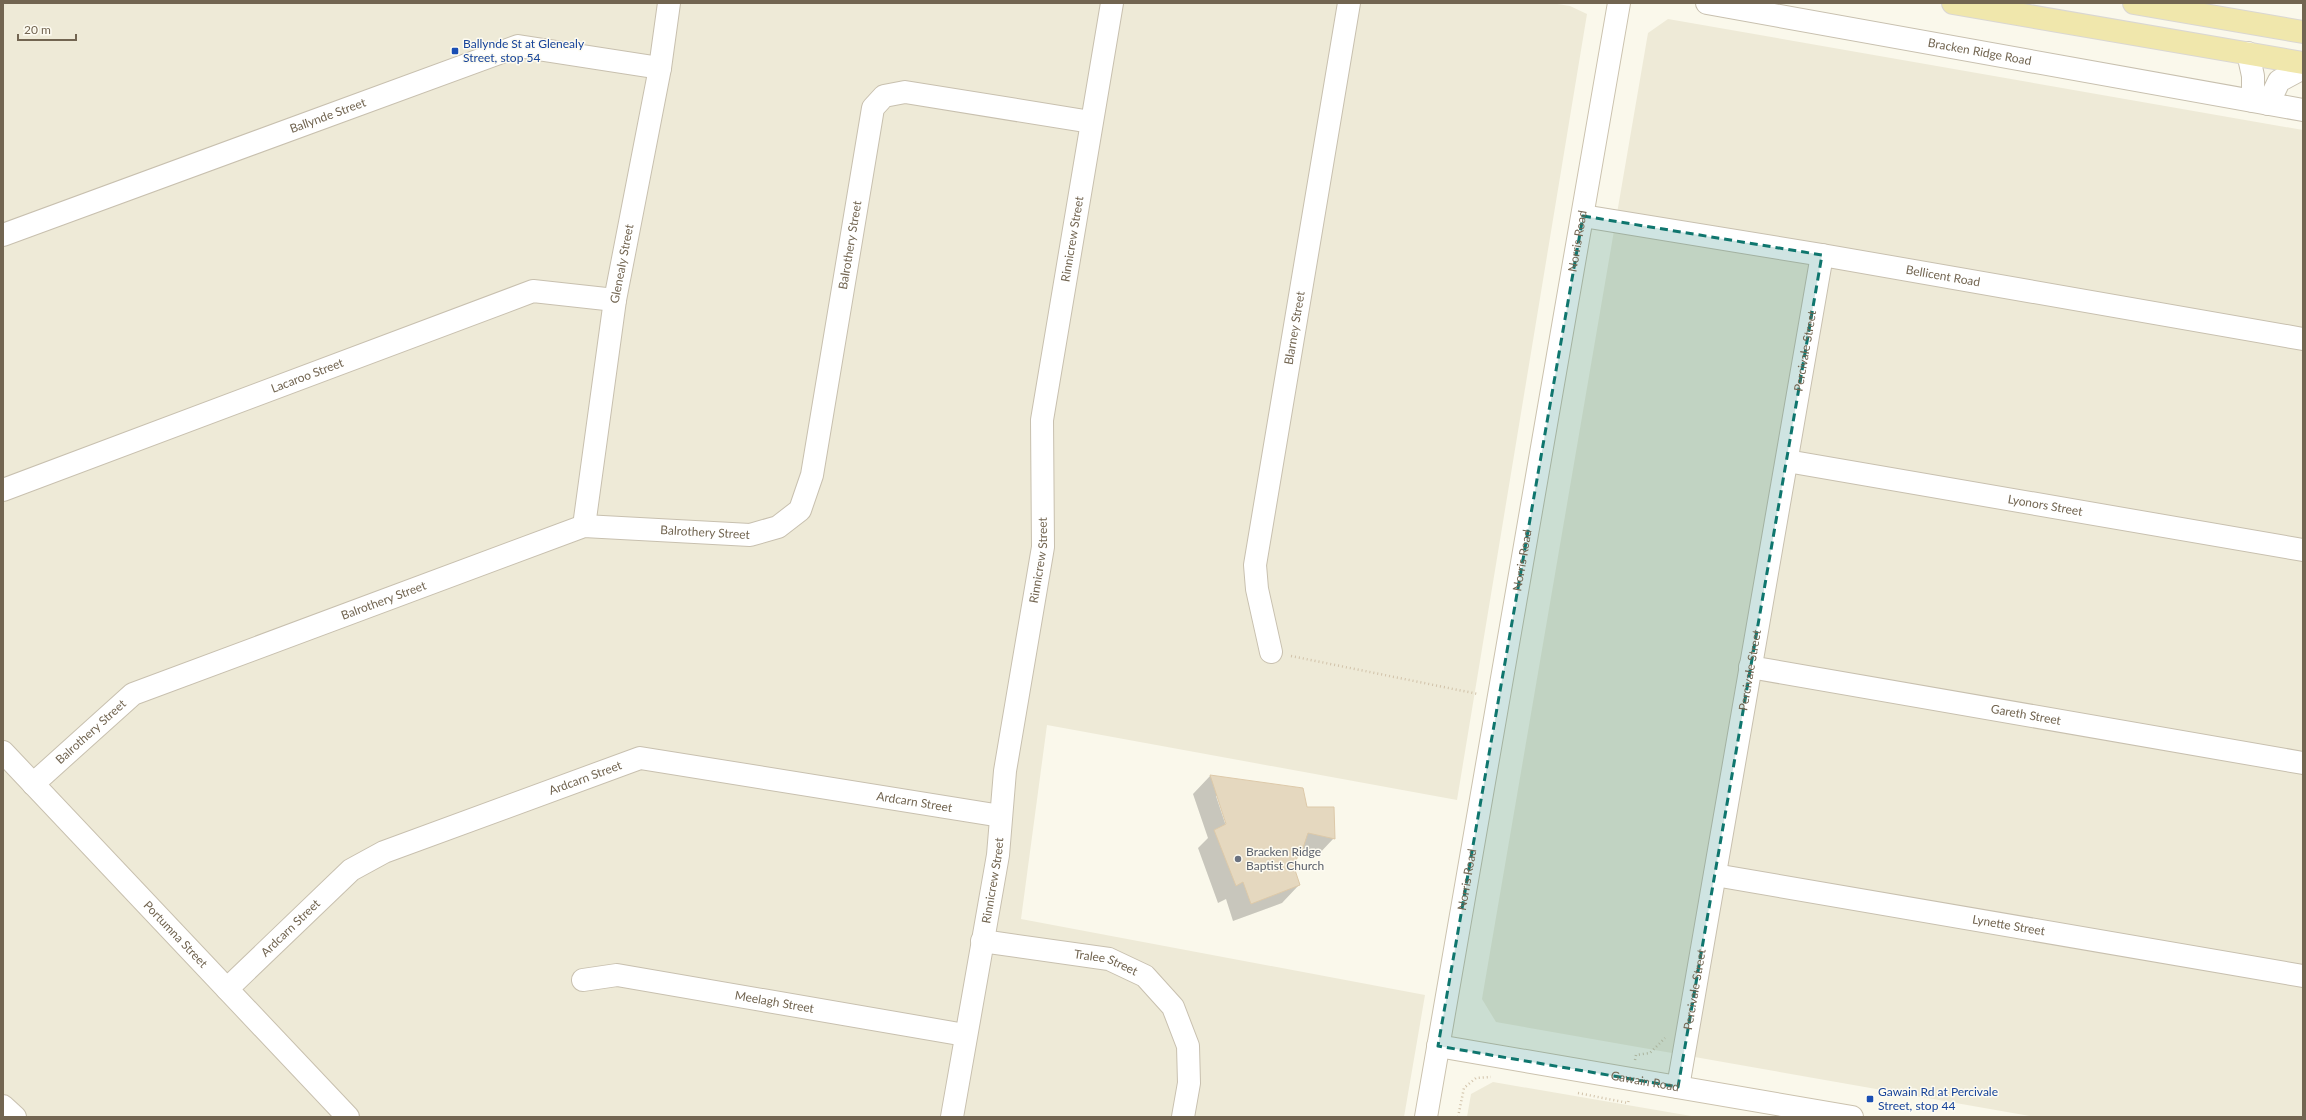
<svg xmlns="http://www.w3.org/2000/svg" width="2306" height="1120" font-family="Lato,sans-serif">
<rect width="100%" height="100%" fill="#faf8eb"/>
<path fill="#eeead7" d="M3,3H1551L1570,6L1587,14L1457,800L1047,725L1021,919L1425,995L1404,1117H3Z
M1668,19L2303,130V1117H2035L1496,1022L1482,999L1648,33Z
M1493,1082L1697,1117H1467L1471,1094Z"/>
<path fill="#0003" fill-rule="evenodd" d="M1210,776L1302,789L1306,808L1334,838L1317,856L1300,852L1292,864L1299,885L1282,903L1233,921L1226,899L1218,903L1198,848L1208,838L1193,794ZM1216,796H1218L1229,828L1227,829Z"/>
<path fill="#e5d8bf" stroke="#ddc9a9" d="M1210,775L1303,788L1307,807H1334L1335,839L1308,833L1302,851L1293,864L1300,885L1251,904L1243,882L1236,886L1214,830L1226,824Z"/>
<g fill="none" stroke-linecap="round" stroke-linejoin="round">
<g stroke="#c8c0af" stroke-width="24">
<g id="street">
<path id="s1" d="M1707,3L2303,110"/>
<path d="M2248,53L2253,76V101"/>
<path d="M2268,104L2279,81L2303,68"/>
<path id="s2" d="M1583,216L1822,255L2303,339"/>
<path id="s3" d="M3,235L518,46L660,68"/>
<path id="s4" d="M1787,461L2303,550"/>
<path id="s5" d="M3,490L533,291L615,300"/>
<path id="s6" d="M584,526L615,300L660,68L669,3"/>
<path id="s7" d="M1271,652L1257,589L1255,565L1349,3"/>
<path id="s8" d="M1750,667L2303,763"/>
<path id="s9" d="M3,752L348,1117"/>
<path id="s10" d="M33,784L133,694L584,526L750,535L778,527L800,510L812,475L873,108L884,96L905,92L1091,122"/>
<path id="s11" d="M1715,875L2303,976"/>
<path id="s12" d="M982,941L1109,959L1145,976L1173,1007L1188,1046L1189,1083L1183,1117"/>
<path id="s13" d="M583,980L617,975L965,1035"/>
<path id="s14" d="M227,989L351,870L384,852L640,758L1001,816"/>
<path id="s15" d="M1678,1087L1822,255"/>
<path d="M3,1106L15,1117"/>
<path id="s16" d="M952,1117L998,855L1005,771L1043,547L1042,420L1112,3"/>
</g>
</g>
<g stroke="#cbc2ae" stroke-width="24">
<g id="secondary">
<path id="s17" d="M1438,1046L1852,1117"/>
<path id="s18" d="M1426,1117L1619,3"/>
</g>
</g>
<g stroke="#dad7d2" stroke-width="24">
<path id="primary" d="M1953,3L2303,63
M2134,3L2303,32"/>
</g>
<path stroke="#d1c2a9" stroke-width="2.5" stroke-dasharray="1 3" stroke-linecap="butt" d="M1291,656L1478,694
M1635,1060L1636,1055L1650,1053L1665,1038
M1578,1093L1628,1103L1629,1099
M1458,1117L1464,1088L1476,1078L1491,1077"/>
<use href="#street" stroke="#fff" stroke-width="22"/>
<use href="#secondary" stroke="#fff" stroke-width="22"/>
<use href="#primary" stroke="#f0e7ac" stroke-width="22"/>
</g>
<path fill="#0f766e" fill-opacity="0.2" stroke="#0f766e" stroke-width="3" stroke-dasharray="8 5" stroke-linejoin="round" d="M1583,216L1822,255L1678,1087L1438,1046Z"/>
<g fill="#1a4fb4" stroke="#fdfbf1" stroke-width="1.5">
<rect x="451" y="47" width="8" height="8" rx="2"/>
<rect x="1866" y="1095" width="8" height="8" rx="2"/>
</g>
<circle fill="#6b7280" stroke="#fdfbf1" stroke-width="1.5" cx="1238" cy="859" r="4"/>
<g text-anchor="middle" stroke-width="3" stroke-linejoin="round" paint-order="stroke">
<g font-size="12" fill="#164399" stroke="#fdfbf1" text-anchor="start">
<text x="463" y="48">Ballynde St at Glenealy<tspan x="463" dy="14">Street, stop 54</tspan></text>
<text x="1878" y="1096">Gawain Rd at Percivale<tspan x="1878" dy="14">Street, stop 44</tspan></text>
</g>
<g font-size="12" fill="#726551" stroke="#fdfbf1">
<text dy="4" stroke="none"><textPath href="#s1" startOffset="277">Bracken Ridge Road</textPath></text>
<text dy="4" stroke="none"><textPath href="#s3" startOffset="346">Ballynde Street</textPath></text>
<text dy="4" stroke="none"><textPath href="#s16" startOffset="888">Rinnicrew Street</textPath></text>
<text dy="4" stroke="none"><textPath href="#s18" startOffset="889">Norris Road</textPath></text>
<text dy="4" stroke="none"><textPath href="#s10" startOffset="1109">Balrothery Street</textPath></text>
<text dy="4" stroke="none"><textPath href="#s6" startOffset="265">Glenealy Street</textPath></text>
<text dy="4" stroke="none"><textPath href="#s2" startOffset="365">Bellicent Road</textPath></text>
<text dy="4" stroke="none"><textPath href="#s7" startOffset="329">Blarney Street</textPath></text>
<text dy="4" stroke="none"><textPath href="#s15" startOffset="747">Percivale Street</textPath></text>
<text dy="4" stroke="none"><textPath href="#s5" startOffset="325">Lacaroo Street</textPath></text>
<text dy="4" stroke="none"><textPath href="#s4" startOffset="262">Lyonors Street</textPath></text>
<text dy="4" stroke="none"><textPath href="#s10" startOffset="737">Balrothery Street</textPath></text>
<text dy="4" stroke="none"><textPath href="#s16" startOffset="564">Rinnicrew Street</textPath></text>
<text dy="4" stroke="none"><textPath href="#s18" startOffset="565">Norris Road</textPath></text>
<text dy="4" stroke="none"><textPath href="#s10" startOffset="402">Balrothery Street</textPath></text>
<text dy="4" stroke="none"><textPath href="#s15" startOffset="423">Percivale Street</textPath></text>
<text dy="4" stroke="none"><textPath href="#s8" startOffset="280">Gareth Street</textPath></text>
<text dy="4" stroke="none"><textPath href="#s10" startOffset="78">Balrothery Street</textPath></text>
<text dy="4" stroke="none"><textPath href="#s14" startOffset="424">Ardcarn Street</textPath></text>
<text dy="4" stroke="none"><textPath href="#s14" startOffset="760">Ardcarn Street</textPath></text>
<text dy="4" stroke="none"><textPath href="#s18" startOffset="241">Norris Road</textPath></text>
<text dy="4" stroke="none"><textPath href="#s16" startOffset="240">Rinnicrew Street</textPath></text>
<text dy="4" stroke="none"><textPath href="#s11" startOffset="298">Lynette Street</textPath></text>
<text dy="4" stroke="none"><textPath href="#s14" startOffset="88">Ardcarn Street</textPath></text>
<text dy="4" stroke="none"><textPath href="#s9" startOffset="251">Portumna Street</textPath></text>
<text dy="4" stroke="none"><textPath href="#s12" startOffset="126">Tralee Street</textPath></text>
<text dy="4" stroke="none"><textPath href="#s15" startOffset="99">Percivale Street</textPath></text>
<text dy="4" stroke="none"><textPath href="#s13" startOffset="194">Meelagh Street</textPath></text>
<text dy="4" stroke="none"><textPath href="#s17" startOffset="210">Gawain Road</textPath></text>
</g>
<g font-size="12" fill="#5b616d" stroke="#fdfbf1" text-anchor="start">
<text x="1246" y="856">Bracken Ridge<tspan x="1246" dy="14">Baptist Church</tspan></text>
</g>
</g>
<rect width="2306" height="1120" fill="none" stroke="#726551" stroke-width="8"/>
<path d="M18 34v6h58v-6" fill="none" stroke="#726551" stroke-width="2"/>
<text x="24" y="34" font-size="12" fill="#726551" stroke="#fdfbf1" stroke-width="3" paint-order="stroke">20 m</text>
</svg>
